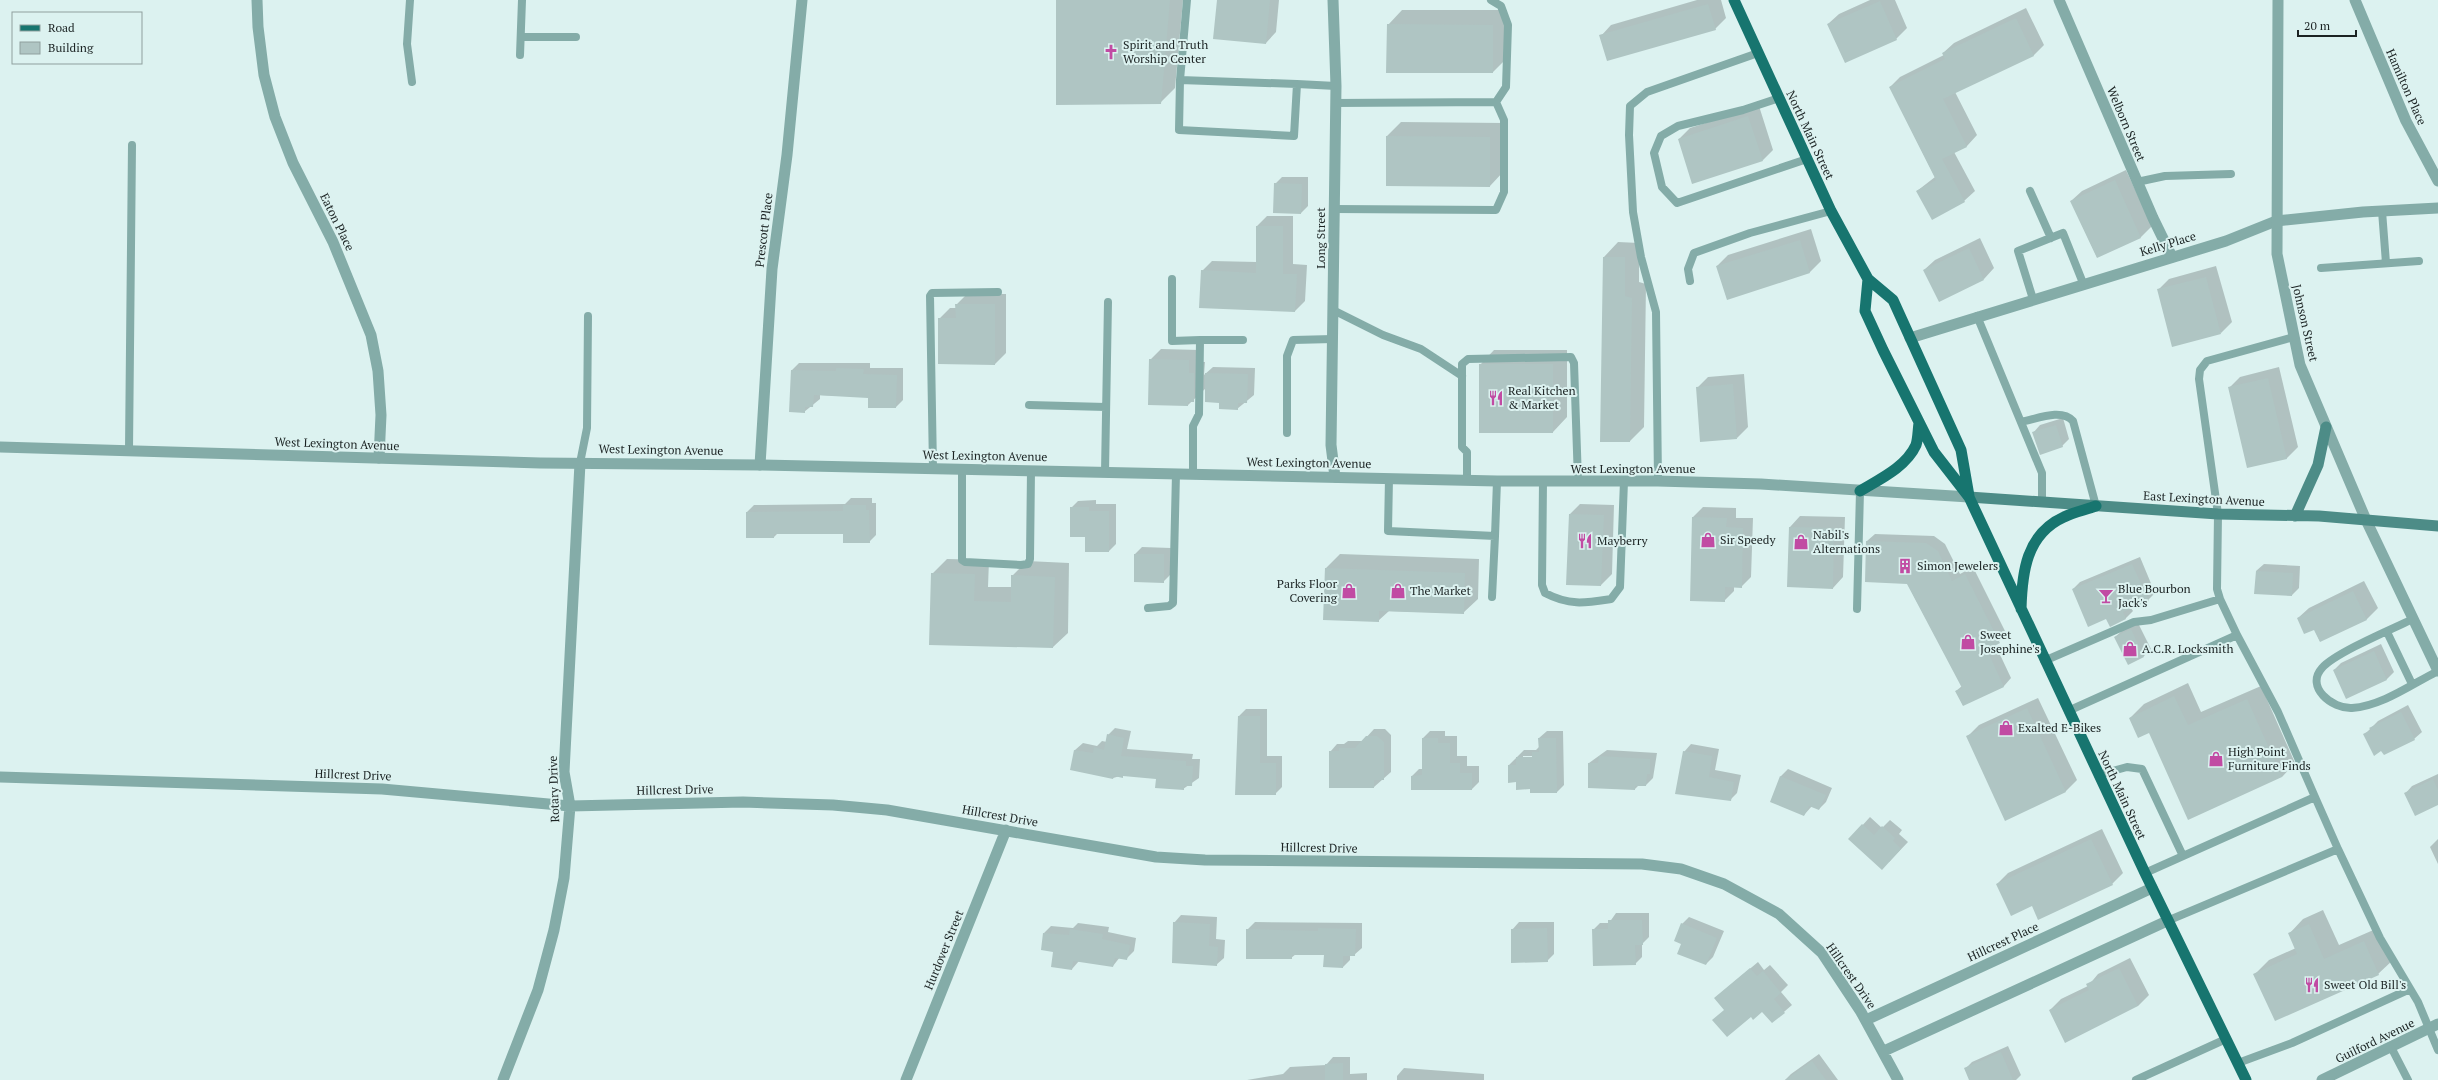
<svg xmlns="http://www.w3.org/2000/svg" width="2438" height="1080" font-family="'PT Serif',serif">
<rect width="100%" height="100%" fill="#dcf2f0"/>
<path fill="#0003" fill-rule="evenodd" d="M1057,0H1183L1175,88L1160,103Z
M1218,0H1279L1276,32L1266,43Z
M1697,0H1721L1726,18L1715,29L1601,36L1611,25Z
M1870,0H1895L1907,28L1896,39L1828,24L1839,14Z
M2026,8L2044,45L2034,55L1955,92L1977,135L1967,146L1954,152L1975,191L1964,201L1917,191L1935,177L1890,87L1900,77L1944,55L1943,53L1954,43Z
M1402,10H1507V58L1493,72L1388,25Z
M1759,106L1773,150L1763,160L1679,139L1690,128Z
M1401,122L1504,123V171L1490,186L1387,136Z
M2126,170L2152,226L2141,237L2097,257L2071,201L2082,191Z
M1282,177H1308V206L1301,213L1275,184Z
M1267,216H1293V264L1307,265L1305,301L1295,311L1202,271L1212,261L1257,262V226Z
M1811,229L1821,261L1810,272L1727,298L1717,266L1728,255Z
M1980,238L1994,268L1984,279L1924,270L1935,260Z
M1618,242L1639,243V282L1646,284L1644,427L1630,441H1601L1604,257Z
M2216,266L2232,322L2221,333L2158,290L2169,279Z
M967,294H1006V353L995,364L939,319L950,308H956V305Z
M1161,349L1200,350L1199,362H1205L1204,375L1213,367L1255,368L1254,395L1237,409L1220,402L1206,388L1188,405L1150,360Z
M1494,350H1567V417L1553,432L1480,365Z
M799,363H870V368H903V400L896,407L869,397L820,395V399L804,412L792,370Z
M2279,367L2298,447L2287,458L2248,467L2229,388L2240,377Z
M1744,374L1748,427L1737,438L1697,388L1708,377Z
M2063,418L2069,439L2062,446L2033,433L2040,425Z
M851,498H872V503H876V535L869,542L844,533H778L774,537H747V512L754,505L845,504Z
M1096,500V504H1116V544L1109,551L1086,536L1071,508L1078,501Z
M1580,504L1614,505L1612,574L1601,585L1567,584L1570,514Z
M1703,507L1736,508V518H1753L1751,577L1741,587L1734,586V591L1724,601L1693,517Z
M1800,516L1845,517L1843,577L1833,588L1788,586L1790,527Z
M1875,534L1934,536L1945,544L1960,574L1973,567L2007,635L1995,644L2011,678L2004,686L1963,705L1956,691L1962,686L1907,583L1866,581L1867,541Z
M1142,547L1171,548L1170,575L1163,582L1135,554Z
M1340,554L1479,559L1478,599L1463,613L1389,611L1378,621L1326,568Z
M2140,557L2155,593L2148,600L2131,608L2133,611L2126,618L2110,625L2106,618L2073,589L2080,582Z
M947,559L989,560L988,587H1012V576L1027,561L1069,563L1068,633L1053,647L930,644L932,574Z
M2264,564L2300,566L2299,588L2292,595L2256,571Z
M2364,581L2378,608L2367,619L2320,641L2314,628L2298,618L2309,608Z
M2138,623L2151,649L2144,656L2128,663L2115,637L2123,630Z
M2381,644L2394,672L2387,679L2347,697L2334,670L2341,663Z
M2188,683L2201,712L2261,686L2295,763L2282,777L2149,732L2130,718L2144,704Z
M2038,698L2077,780L2066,791L2006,819L1968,736L1979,725Z
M2408,705L2422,732L2414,739L2365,734L2378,721Z
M1246,709H1267V756H1282V787L1275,794H1236L1239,716Z
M1115,728L1131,731L1127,749L1193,754L1192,759H1200L1199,778L1183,789L1157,778L1124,775L1113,778L1072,769L1075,750L1083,743L1097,746L1102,741L1107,742L1108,735Z
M1374,729H1385L1391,735V772L1374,787H1330V752L1337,744H1344L1348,741H1363Z
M1430,731H1445V736H1457V756H1467V766H1479V782L1472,789L1412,776L1419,769H1423V738Z
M1547,731H1563L1564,785L1557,792L1531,788L1517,781L1509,765L1524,750H1536L1540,746L1539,738ZM1523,756H1537V758H1523Z
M1691,744L1719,749L1715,770L1741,775L1737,793L1730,800L1684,752Z
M1607,750L1657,753L1653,778L1646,785H1639L1635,789L1589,763Z
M1788,769L1832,788L1826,802L1819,809L1812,806L1804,815L1771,801L1781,776Z
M2438,774V804L2405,794L2412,786Z
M1870,817L1882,828L1890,820L1902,830L1899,834L1908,842L1889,862L1850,839Z
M2102,829L2123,873L2112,884L2032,904L1997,884L2008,873Z
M2438,839V864L2430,847Z
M2323,910L2339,945L2378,928L2393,960L2378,974H2255L2269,960L2296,948L2289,934L2303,919Z
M1616,913H1649V937L1642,944V957L1635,964L1593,930L1600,923H1609Z
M1181,915L1217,917L1216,939L1225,940L1224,958L1216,965L1174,923Z
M1689,917L1724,931L1713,957L1706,964L1683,943L1682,924Z
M1255,922L1362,923V948L1354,955H1350V960L1343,967L1325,954H1296L1291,958L1247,930Z
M1519,922H1554V954L1547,961L1512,930Z
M1078,923L1109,927L1108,932L1136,938L1134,951L1127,958L1120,957L1113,966L1079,961L1072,969L1054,951L1044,933L1051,926L1073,928Z
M2130,958L2149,995L2138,1006L2050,1010L2061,999L2088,986L2098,974Z
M1758,962L1764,970L1770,965L1788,985L1781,992L1792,1005L1772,1022L1762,1010L1751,1016L1725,1010L1715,998Z
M2008,1046L2021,1075L2016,1080H1970L1965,1069L1972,1062Z
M1819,1054L1838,1080H1785L1791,1074Z
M1333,1057H1350V1074L1367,1073V1080H1247L1283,1074L1290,1067L1326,1065Z
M1404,1068L1484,1074V1080H1397V1076Z"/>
<path fill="#afc5c3" d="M1056,0H1170L1161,104L1056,105Z
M1217,0H1270L1266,44L1213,39Z
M1880,1L1897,40L1845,63L1827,24Z
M1708,4L1716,30L1607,61L1599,35Z
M2016,18L2034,56L1943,99L1967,147L1942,159L1965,202L1932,220L1916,191L1936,180L1889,87L1945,59L1942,53Z
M1387,24L1493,25V73H1386Z
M1748,116L1763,161L1692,184L1678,139Z
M1386,136L1490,137V187L1386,186Z
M2115,180L2141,238L2097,258L2070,201Z
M1274,183L1302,184L1301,214L1273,213Z
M1256,226H1283V274H1297L1295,312L1199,308L1201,270L1256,273Z
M1800,240L1810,273L1727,300L1716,266Z
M1969,248L1984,280L1939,302L1923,270Z
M1603,257H1625V296L1632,298L1630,442H1600Z
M2206,277L2221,334L2172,347L2157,289Z
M955,304H995V365L938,364V318H956Z
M1149,359L1189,360V373H1194V402H1188V406L1148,405Z
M1479,364H1553V433H1479Z
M836,368L864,369L863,374L897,375L896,408H868V398L814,395L813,407H805V413L789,412L791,370L836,371Z
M1205,373L1248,374L1247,403H1238V410L1219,409V403L1205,402Z
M2268,378L2287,459L2247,468L2228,387Z
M1733,384L1737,439L1700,442L1696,387Z
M2056,425L2063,447L2040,455L2032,432Z
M843,505H866V510H869L870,543H843V534H774V538H746V512L843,511Z
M1070,507H1089V511H1109V552H1085V537H1070Z
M1569,514L1604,515L1601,586L1566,585Z
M1692,517L1727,518L1726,527L1743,528L1742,588L1725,587V602L1690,601Z
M1789,527L1834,528L1833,589L1787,587Z
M1866,541L1926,543L1938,551L1952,581L1965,574L2000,643L1987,650L2004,687L1963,706L1955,691L1962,688L1907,584L1865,582Z
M1134,554H1164V583L1134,582Z
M2132,564L2149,601L2123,612L2126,619L2110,627L2106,619L2088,627L2072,589Z
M1325,568L1465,573L1464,614L1379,611V622L1323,620Z
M2256,571L2293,573L2292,596L2254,594Z
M931,573L975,574L974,601L1011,602V575L1055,577L1053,648L929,645Z
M2353,591L2367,620L2320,642L2314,630L2304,634L2297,618Z
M2131,629L2144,657L2128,665L2114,637Z
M2374,651L2387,680L2346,699L2333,670Z
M2174,696L2188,725L2247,699L2282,777L2188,820L2149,733L2138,738L2129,718Z
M2027,708L2066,792L2005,821L1966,736Z
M2401,712L2415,740L2384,755L2381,751L2374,756L2363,734L2371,730L2369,728Z
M1238,716H1260V763H1276V795H1235Z
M1107,734L1124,738L1121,756L1186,761V766H1193L1192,786H1184V790L1155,788L1156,779L1123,776V778L1114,776L1113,779L1070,770L1074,750L1093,753L1094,747L1104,750Z
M1366,736H1377L1384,742V780H1374V788H1329V751H1339V748H1355Z
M1422,738H1438V743H1450V763H1460V773H1472V790H1411V776L1422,775Z
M1538,738H1556L1557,793H1530V789L1516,790V782L1508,783V765H1516V757H1532V752H1539Z
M1683,751L1712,756L1709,777L1734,782L1731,801L1675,794Z
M1599,756L1650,759V774H1647L1646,786H1635V790L1588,788V763H1598Z
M1780,776L1826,795L1819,810L1809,806L1804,816L1770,802Z
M2433,779L2438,790V805L2415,816L2404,793Z
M1862,824L1874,835L1882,826L1895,838L1893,841L1901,849L1882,870L1848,839Z
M2091,839L2113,885L2038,920L2032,906L2011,916L1996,884Z
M1608,920H1642L1643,945H1635L1636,965L1593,966L1592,929H1608Z
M1173,922L1210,924L1209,946L1218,947L1217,966L1172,963Z
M1681,923L1717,938L1706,965L1677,954L1681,944L1674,941Z
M2309,924L2324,959L2364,941L2379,975L2275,1021L2253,974L2297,954L2288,933Z
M1318,928L1356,929L1355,956H1343V968L1323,967L1324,955H1292V959H1246V929L1318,931Z
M1547,928L1548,962L1511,963V929Z
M1070,929L1103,934L1102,939L1130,945L1127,960L1115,958L1113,967L1073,961L1072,970L1051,967L1053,952L1041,950L1043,933L1069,935Z
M1750,968L1757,976L1763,971L1781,993L1774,999L1785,1013L1772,1023L1762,1012L1753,1020L1751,1017L1727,1037L1712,1020L1724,1010L1714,998Z
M2119,968L2138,1006L2065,1043L2049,1010L2089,990L2086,984Z
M2001,1052L2013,1080H1969L1964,1068Z
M1812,1061L1826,1080H1785Z
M1343,1063V1080H1325V1064Z"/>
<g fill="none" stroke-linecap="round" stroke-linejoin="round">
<path stroke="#84aca8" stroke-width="8" d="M410,0L407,44L412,82
M1187,0L1180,80L1179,130L1294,136L1297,84L1336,86
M521,37H576
M520,55L522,0
M1180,80L1297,84
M1779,98L1743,110L1678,126L1661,136L1654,153L1662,187L1677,203L1807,159
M1335,103L1496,102L1506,87L1508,25L1501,6L1491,0
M2137,182L2165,176L2231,174
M2030,191L2051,238
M1334,209L1496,210L1504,192V120L1496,102
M2382,211L2386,263
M2321,268L2419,261
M1172,279V341L1200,340
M1690,281L1688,269L1694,253L1750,233L1831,211
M2033,299L2018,251L2063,233L2083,283
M1333,310L1383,335L1421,349L1462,376
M1977,316L2042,473V503
M1029,405L1106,407
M2021,422C2037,419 2061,408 2073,421L2096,506
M1287,433V356L1293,340L1333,339
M129,450L132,145
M580,463L587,428L588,316
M933,468L930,296L932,293L998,292
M962,469V560L965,562L1021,565L1028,564L1030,559L1031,470
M1105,472L1108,302
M1193,474V426L1199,414L1200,340H1243
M1389,478L1388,531L1495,536L1497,481
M1467,481V452L1462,447V364L1468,359L1571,357L1574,363L1578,481
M1543,481L1542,585L1545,593C1570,606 1585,603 1611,599L1620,587L1624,481
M1658,481L1656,312L1641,257L1633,212L1629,135L1630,106L1647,92L1758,53
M1492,597L1495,536
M2220,599L2217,589L2218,514L2199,379L2200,370L2207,361L2294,337
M1148,608L1169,606L1173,603L1176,473
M1857,609L1860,491
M2413,619C2392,629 2335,653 2322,668C2305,687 2332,709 2352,708C2382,706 2412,684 2438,671
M2387,632L2412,684
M2237,635L2278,712L2315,797
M2044,661L2134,622L2151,620L2220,599L2237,635L2068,711
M2098,775L2127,767L2142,769L2183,856
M2145,873L2315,797L2338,849
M2167,921L2338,849L2380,938L2418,1002L2438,1050
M2391,1047L2408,1080
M2238,1063L2292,1043L2410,989
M2136,1080L2226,1039"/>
<path stroke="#84aca8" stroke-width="11" d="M257,0L258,27L264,75L275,117L293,163L333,242L371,335L378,371L381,415L379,458
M1333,0L1336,86L1331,445L1335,477
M2059,0L2153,218L2172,257
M1910,338L2226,241L2276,221L2363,212L2438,208
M760,465L772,269L787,155L802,0
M2366,520L2438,671
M0,777L382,789L570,806L743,802L833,805L887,810L1156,857L1205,860L1642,864L1681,869L1724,884L1779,914L1822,953L1861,1012L1898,1080
M1866,1020L2152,888
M1884,1051L2167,921
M503,1080L538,990L554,930L564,878L570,806L564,772L580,463
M906,1080L1006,830
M2322,1080L2438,1024"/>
<path stroke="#84aca8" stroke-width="11" d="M2278,0L2277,254L2300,365L2366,520
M2355,0L2406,121L2438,181
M0,447L540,463L760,465L1497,481H1658L1761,484L1969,497"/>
<path stroke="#4d8c87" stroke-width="11" d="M1969,497L2218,514L2319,516L2438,526
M2295,516L2318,465L2326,427"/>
<path stroke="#17756f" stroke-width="11" d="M1734,0L1831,211L1868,279L1893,300L1961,450L1969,496
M1868,279L1865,311L1883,350L1934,452L1969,497L2145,873L2246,1080
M1860,491C1880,479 1906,467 1916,445C1918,439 1918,430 1919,423
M2021,609C2022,573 2026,534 2064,517C2074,512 2085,510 2096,506"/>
</g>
<defs>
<g id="church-bare" transform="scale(1.2)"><path d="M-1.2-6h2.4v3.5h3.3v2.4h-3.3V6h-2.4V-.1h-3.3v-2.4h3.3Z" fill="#c14ba3" stroke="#dcf2f0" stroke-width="2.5" paint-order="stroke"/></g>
<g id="restaurant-bare" transform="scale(1.2)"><path d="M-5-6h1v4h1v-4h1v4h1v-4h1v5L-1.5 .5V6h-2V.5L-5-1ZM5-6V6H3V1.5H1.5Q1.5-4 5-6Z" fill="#c14ba3" stroke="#dcf2f0" stroke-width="2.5" paint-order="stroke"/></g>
<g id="shop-bare" transform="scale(1.2)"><path d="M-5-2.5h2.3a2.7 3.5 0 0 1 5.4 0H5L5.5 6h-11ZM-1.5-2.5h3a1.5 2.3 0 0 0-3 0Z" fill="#c14ba3" stroke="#dcf2f0" stroke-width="2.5" paint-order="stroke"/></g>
<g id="building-bare" transform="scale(1.2)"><path d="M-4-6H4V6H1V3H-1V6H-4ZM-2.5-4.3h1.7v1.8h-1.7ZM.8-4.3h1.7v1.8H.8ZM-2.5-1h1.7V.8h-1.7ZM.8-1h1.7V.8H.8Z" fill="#c14ba3" stroke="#dcf2f0" stroke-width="2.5" paint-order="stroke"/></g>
<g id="bar-bare" transform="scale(1.2)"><path d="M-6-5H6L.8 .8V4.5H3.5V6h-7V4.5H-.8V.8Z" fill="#c14ba3" stroke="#dcf2f0" stroke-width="2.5" paint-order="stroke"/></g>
</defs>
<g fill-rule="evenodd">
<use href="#church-bare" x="1111" y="52"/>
<use href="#restaurant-bare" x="1496" y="398"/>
<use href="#shop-bare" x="1708" y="540"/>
<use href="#restaurant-bare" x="1585" y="541"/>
<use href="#shop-bare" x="1801" y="542"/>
<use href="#building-bare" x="1905" y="566"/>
<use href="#shop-bare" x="1349" y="591"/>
<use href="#shop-bare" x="1398" y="591"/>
<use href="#bar-bare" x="2106" y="596"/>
<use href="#shop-bare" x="1968" y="642"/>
<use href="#shop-bare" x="2130" y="649"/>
<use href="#shop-bare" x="2006" y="728"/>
<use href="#shop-bare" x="2216" y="759"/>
<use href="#restaurant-bare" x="2312" y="985"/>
</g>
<g text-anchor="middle" stroke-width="4" stroke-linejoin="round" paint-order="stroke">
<g font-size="12" fill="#1b2323" stroke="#dcf2f0" text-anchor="start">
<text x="1123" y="49">Spirit and Truth<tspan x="1123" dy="14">Worship Center</tspan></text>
<text x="1508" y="395">Real Kitchen<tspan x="1508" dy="14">&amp; Market</tspan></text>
<text x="1813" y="539">Nabil's<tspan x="1813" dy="14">Alternations</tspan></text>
<text x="1720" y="544">Sir Speedy</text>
<text x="1597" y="545">Mayberry</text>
<text x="1917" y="570">Simon Jewelers</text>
<text x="1337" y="588" text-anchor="end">Parks Floor<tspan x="1337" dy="14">Covering</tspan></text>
<text x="2118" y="593">Blue Bourbon<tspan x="2118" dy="14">Jack's</tspan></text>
<text x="1410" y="595">The Market</text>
<text x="1980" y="639">Sweet<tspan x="1980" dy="14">Josephine's</tspan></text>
<text x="2142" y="653">A.C.R. Locksmith</text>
<text x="2018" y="732">Exalted E-Bikes</text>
<text x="2228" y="756">High Point<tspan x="2228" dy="14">Furniture Finds</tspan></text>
<text x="2324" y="989">Sweet Old Bill's</text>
</g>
<g font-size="12" fill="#1b2323" stroke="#dcf2f0">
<text transform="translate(2406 87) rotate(66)" y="4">Hamilton Place</text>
<text transform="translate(2126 124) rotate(67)" y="4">Welborn Street</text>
<text transform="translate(1810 135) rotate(65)" y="4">North Main Street</text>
<text transform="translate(337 222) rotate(64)" y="4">Eaton Place</text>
<text transform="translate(764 230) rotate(-83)" y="4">Prescott Place</text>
<text transform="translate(1321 238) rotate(-90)" y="4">Long Street</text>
<text transform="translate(2168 244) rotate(-17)" y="4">Kelly Place</text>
<text transform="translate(2305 323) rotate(77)" y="4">Johnson Street</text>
<text transform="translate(337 444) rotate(2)" y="4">West Lexington Avenue</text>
<text transform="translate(661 450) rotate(1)" y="4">West Lexington Avenue</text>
<text transform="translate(985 456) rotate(1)" y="4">West Lexington Avenue</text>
<text transform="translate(1309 463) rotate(1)" y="4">West Lexington Avenue</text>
<text x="1633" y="473">West Lexington Avenue</text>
<text transform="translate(2204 499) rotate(3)" y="4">East Lexington Avenue</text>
<text transform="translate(353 775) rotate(2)" y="4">Hillcrest Drive</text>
<text transform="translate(554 789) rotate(-92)" y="4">Rotary Drive</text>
<text transform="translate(675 790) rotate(-1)" y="4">Hillcrest Drive</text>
<text transform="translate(2122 795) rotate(65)" y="4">North Main Street</text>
<text transform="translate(1000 816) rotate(10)" y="4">Hillcrest Drive</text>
<text transform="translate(1319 848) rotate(1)" y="4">Hillcrest Drive</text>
<text transform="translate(2003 942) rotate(-25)" y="4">Hillcrest Place</text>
<text transform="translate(944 950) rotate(-68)" y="4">Hurdover Street</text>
<text transform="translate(1851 976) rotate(55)" y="4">Hillcrest Drive</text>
<text transform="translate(2375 1041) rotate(-26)" y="4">Guilford Avenue</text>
</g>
</g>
<rect x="12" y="12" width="130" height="52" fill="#dcf2f0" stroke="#8f9f9e"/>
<rect x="20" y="25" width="20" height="6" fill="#17756f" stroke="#8f9f9e"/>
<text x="48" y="32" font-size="12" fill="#1b2323">Road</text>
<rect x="20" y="42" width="20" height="12" fill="#afc5c3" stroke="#8f9f9e"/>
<text x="48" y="52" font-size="12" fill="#1b2323">Building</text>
<path d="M2298 30v6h58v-6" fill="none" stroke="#1b2323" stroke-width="2"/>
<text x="2304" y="30" font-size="12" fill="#1b2323" stroke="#dcf2f0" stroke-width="3" paint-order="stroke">20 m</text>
</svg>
